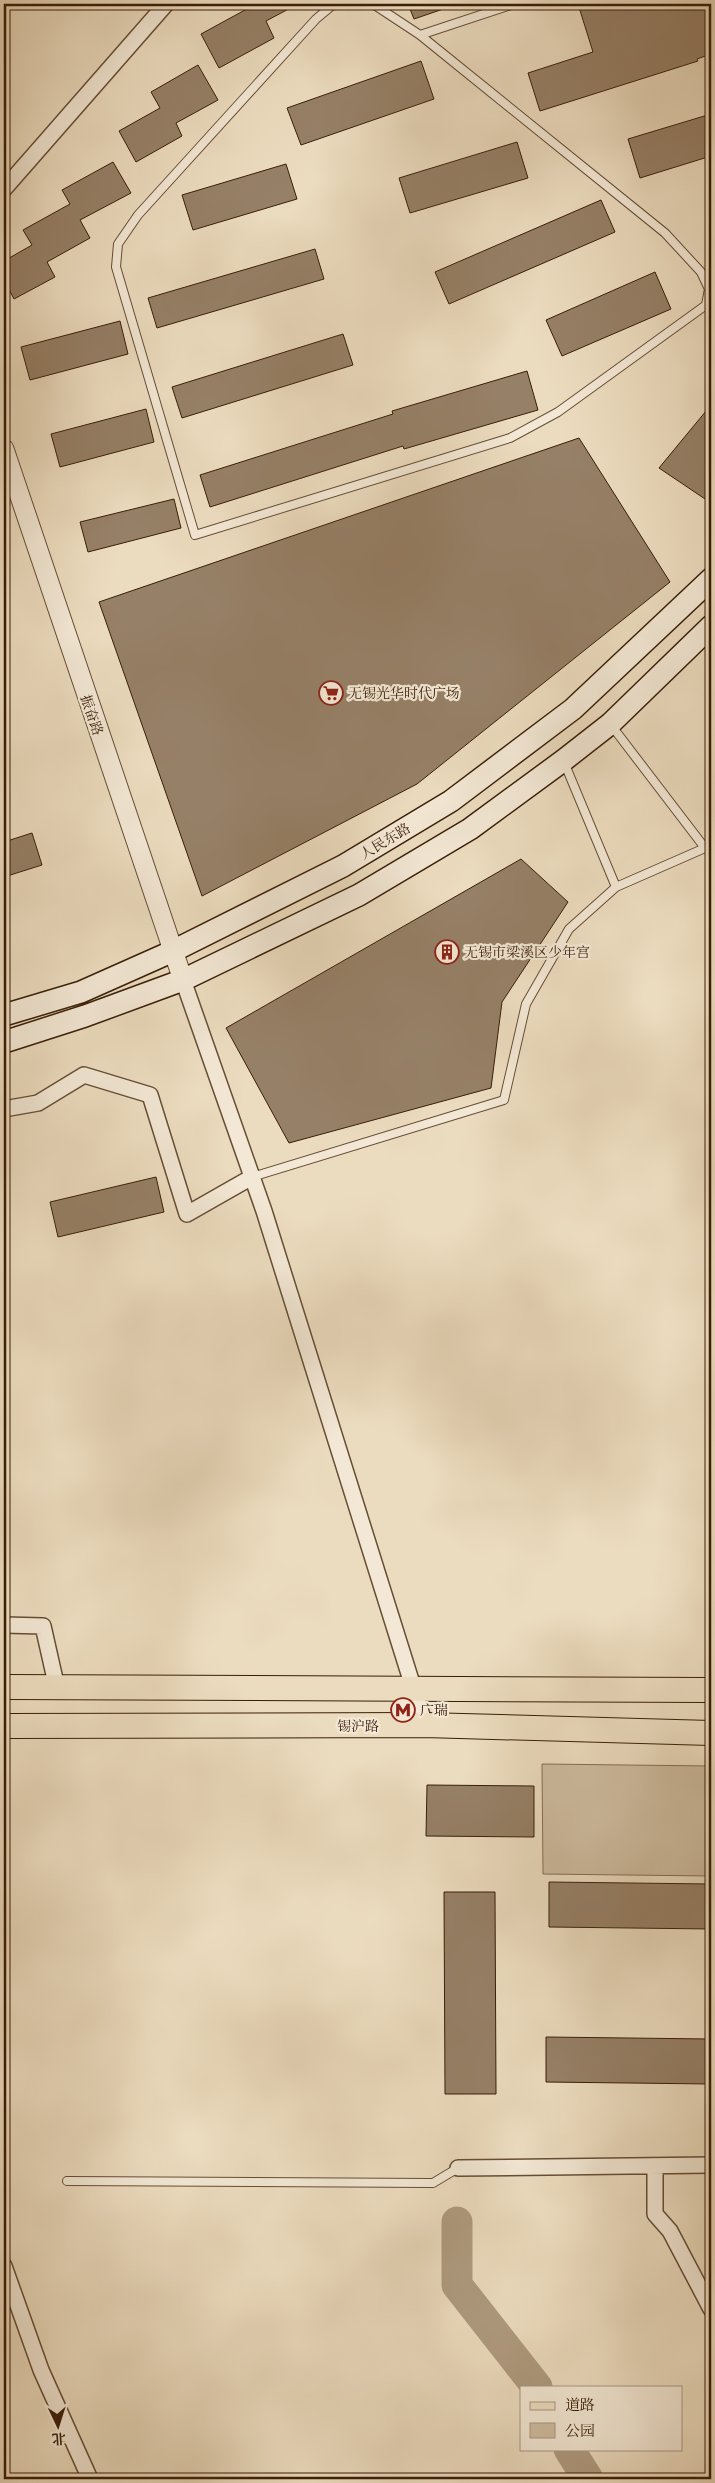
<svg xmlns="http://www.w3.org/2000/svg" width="715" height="2483" font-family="'IM FELL French Canon','Noto Serif SC',serif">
<rect width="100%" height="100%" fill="#ecdcbf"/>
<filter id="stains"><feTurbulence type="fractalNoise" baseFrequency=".004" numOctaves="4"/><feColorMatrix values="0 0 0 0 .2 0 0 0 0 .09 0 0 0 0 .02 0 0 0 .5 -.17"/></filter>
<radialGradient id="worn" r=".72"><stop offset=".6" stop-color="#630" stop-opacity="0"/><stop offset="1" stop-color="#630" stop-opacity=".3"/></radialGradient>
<path fill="#cebca0" stroke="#846c54" d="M542,1764L711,1766V1876L543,1874Z"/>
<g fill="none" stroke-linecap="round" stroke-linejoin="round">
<path stroke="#af9b80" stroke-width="31" d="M457,2222V2285L537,2387
M569,2449L588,2479"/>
</g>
<path fill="#968067" stroke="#391d07" d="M256,4H298L266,21L274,38L219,68L201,34Z
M408,4H452V6L414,19Z
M578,4H711V54L697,59L698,61L540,111L528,73L593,52Z
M421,61L434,99L301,145L287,108Z
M198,65L218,100L176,123L182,136L136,162L119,131L160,108L151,92Z
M711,114V156L640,178L628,139Z
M517,142L528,178L410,213L399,178Z
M113,162L131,193L80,220L90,238L47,262L55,277L14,299L4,280V261L32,245L23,230L70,204L62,190Z
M286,164L297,199L193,230L182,195Z
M601,200L615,232L449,304L435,272Z
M315,249L324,279L157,328L148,298Z
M655,272L671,309L562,356L546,320Z
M120,321L128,354L30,380L21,347Z
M343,334L353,365L182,418L172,387Z
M527,371L538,410L404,449L403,446L210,507L200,475L393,414L392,411Z
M711,405V503L659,468Z
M146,409L154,442L60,467L51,434Z
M579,438L670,582L417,784L202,896L99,602Z
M174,499L181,528L88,552L80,522Z
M32,833L42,865L4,877V842Z
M521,859L568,902L502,1002L491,1088L289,1143L226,1028Z
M156,1177L164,1212L58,1237L50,1202Z
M427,1785L534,1786V1837L426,1836Z
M549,1882L711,1884V1929L549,1927Z
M444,1892H495L496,2094H445Z
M546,2037L711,2039V2084L546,2082Z"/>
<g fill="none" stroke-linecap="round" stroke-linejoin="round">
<g stroke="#664d35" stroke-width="10">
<path id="service" d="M334,4L316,19L138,215L118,244L116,267L195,535L510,438L558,412L706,305L709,289L701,272L665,233L420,35L373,4
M420,35L514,4
M611,725L705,848L711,846
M564,762L616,887L705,848
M252,1177L504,1100L526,1004L569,929L616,887
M67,2181L433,2183L458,2168"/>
</g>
<g stroke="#664d35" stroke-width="18">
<path id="minor" d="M4,189L166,4
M183,980L264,1211L425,1725
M4,1109L38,1103L84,1075L150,1095L187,1214L252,1177
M4,1625L43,1626L57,1688
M655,2166V2214L670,2231L711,2309
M458,2168L711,2165
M4,2266L41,2370L90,2479"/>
</g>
<g stroke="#664d35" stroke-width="21">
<path id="tertiary" d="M4,449L183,980"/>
</g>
<g stroke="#391d07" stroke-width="24">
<path id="secondary" d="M4,1015L81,992L171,952L343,866L451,801L573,709L711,579
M4,1042L85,1016L183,980L359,895L470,829L564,760L610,724L711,626"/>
</g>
<g stroke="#391d07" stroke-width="26">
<path id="primary" d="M4,1687L711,1690
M4,1726L425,1725L711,1733"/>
</g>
<use href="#service" stroke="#f3e8d5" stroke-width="8"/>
<use href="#minor" stroke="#f3e8d5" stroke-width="15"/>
<use href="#tertiary" stroke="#f3e8d5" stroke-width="19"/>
<use href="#secondary" stroke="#f3e8d5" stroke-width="21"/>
<use href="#primary" stroke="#ecdcbf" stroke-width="24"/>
</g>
<defs>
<g id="supermarket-ring" transform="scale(1.25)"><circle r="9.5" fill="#f3e8d5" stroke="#8f2418" stroke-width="1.5"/><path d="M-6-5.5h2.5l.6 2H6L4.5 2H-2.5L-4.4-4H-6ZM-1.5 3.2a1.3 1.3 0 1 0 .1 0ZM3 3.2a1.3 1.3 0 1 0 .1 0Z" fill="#8f2418"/></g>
<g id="building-ring" transform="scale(1.25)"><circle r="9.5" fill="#f3e8d5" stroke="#8f2418" stroke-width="1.5"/><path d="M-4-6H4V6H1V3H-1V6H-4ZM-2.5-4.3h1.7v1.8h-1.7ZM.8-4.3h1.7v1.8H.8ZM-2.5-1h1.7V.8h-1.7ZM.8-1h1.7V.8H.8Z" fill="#8f2418"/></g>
<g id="metro-ring" transform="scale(1.25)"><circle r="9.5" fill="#f3e8d5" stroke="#8f2418" stroke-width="1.5"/><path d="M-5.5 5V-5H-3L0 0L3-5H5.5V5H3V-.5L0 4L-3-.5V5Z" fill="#8f2418"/></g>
</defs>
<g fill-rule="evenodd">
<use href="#supermarket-ring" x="331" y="693"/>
<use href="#building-ring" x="447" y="952"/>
<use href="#metro-ring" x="403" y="1710"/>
</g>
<g text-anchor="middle" stroke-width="4.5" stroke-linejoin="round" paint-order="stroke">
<g font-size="14" fill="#391d07" stroke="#f3e8d5" text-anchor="start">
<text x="348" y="698">无锡光华时代广场</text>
<text x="464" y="957">无锡市梁溪区少年宫</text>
<text x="420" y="1715">广瑞</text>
</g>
<g font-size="14" fill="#391d07" stroke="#f3e8d5">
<text transform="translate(92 715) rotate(71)" y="5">振奋路</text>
<text transform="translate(385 841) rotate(-31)" y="5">人民东路</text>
<text x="358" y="1731">锡沪路</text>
</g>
</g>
<rect width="715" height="2483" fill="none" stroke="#ecdcbf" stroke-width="20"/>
<rect x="5" y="5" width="705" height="2473" fill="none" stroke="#391d07" stroke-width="2.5"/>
<rect x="10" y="10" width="695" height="2463" fill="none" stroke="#391d07"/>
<rect x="520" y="2386" width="162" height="65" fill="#f3e8d5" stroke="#a99783"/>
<rect x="530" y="2402" width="25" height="8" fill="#ecdcbf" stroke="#a99783"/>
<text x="565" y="2410" font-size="15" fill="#391d07">道路</text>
<rect x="530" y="2423" width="25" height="15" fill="#cebca0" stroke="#a99783"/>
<text x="565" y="2436" font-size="15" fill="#391d07">公园</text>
<g transform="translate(58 2426) rotate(176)" stroke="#f3e8d5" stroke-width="4" paint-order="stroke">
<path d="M0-4L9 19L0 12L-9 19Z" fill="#391d07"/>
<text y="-8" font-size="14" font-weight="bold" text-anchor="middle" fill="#391d07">北</text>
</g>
<rect width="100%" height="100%" filter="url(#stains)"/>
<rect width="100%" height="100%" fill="url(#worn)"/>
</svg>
